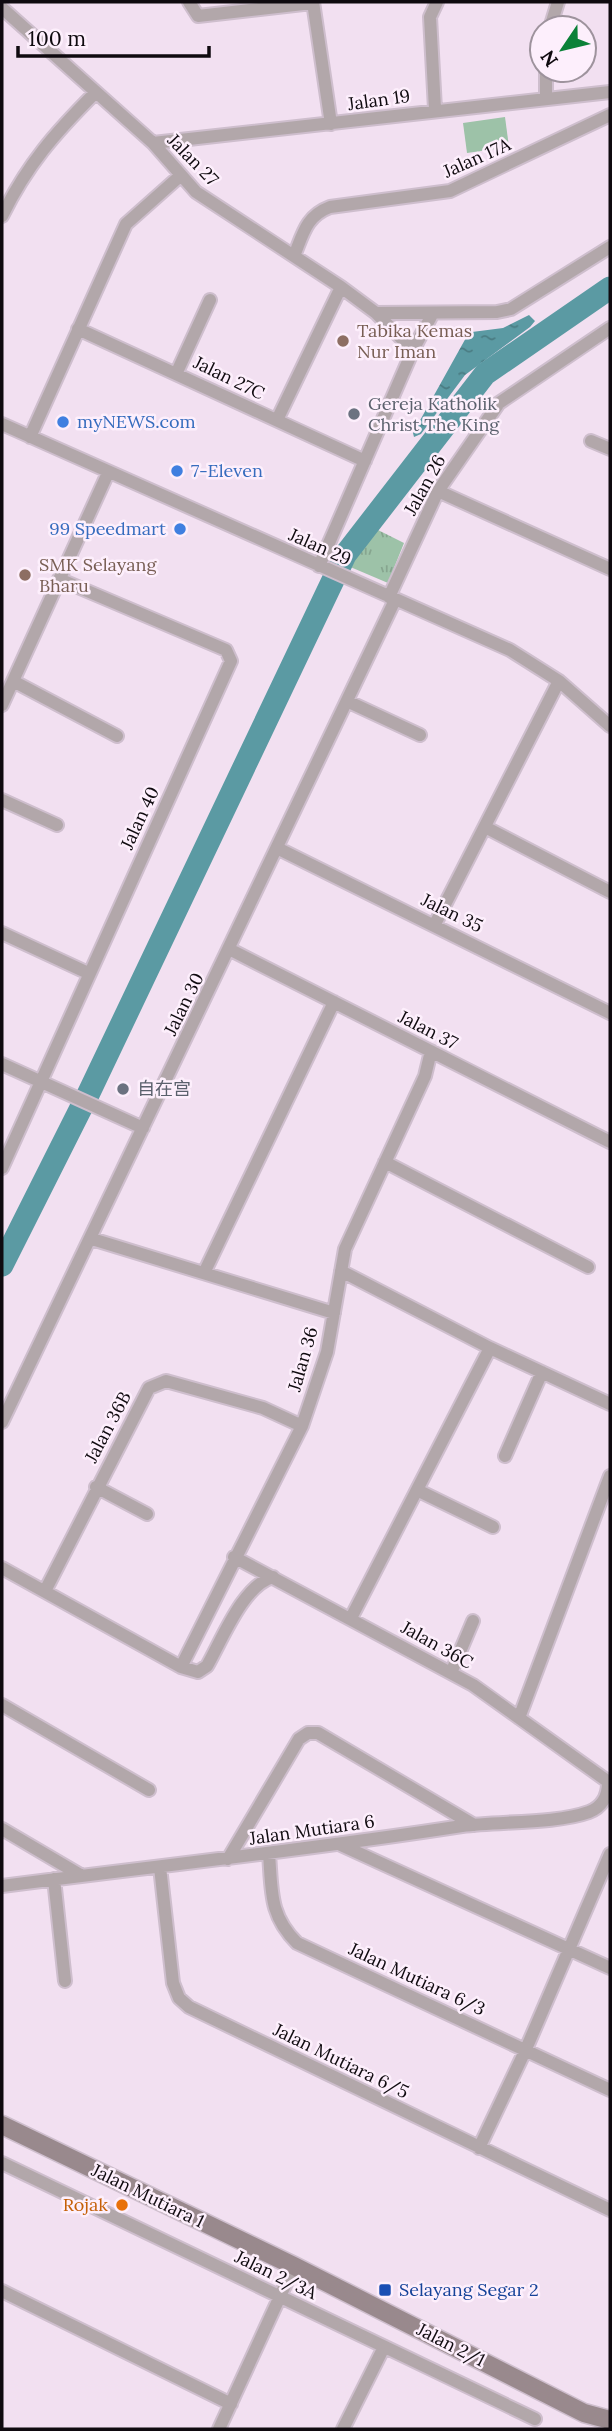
<svg xmlns="http://www.w3.org/2000/svg" width="612" height="2431" font-family="Lora,'Noto Sans SC',serif">
<defs>
<pattern id="park-tufts" width="24" height="20" patternUnits="userSpaceOnUse" patternTransform="scale(1.75)"><rect width="24" height="20" fill="#9dc2a8"/><path d="M3 7l-1-3M5 7V3M7 7l1-3M15 17l-1-3M17 17v-4M19 17l1-3" fill="none" stroke="#86a58f"/></pattern>
<pattern id="water-ripples" width="26" height="14" patternUnits="userSpaceOnUse" patternTransform="scale(1.75)"><rect width="26" height="14" fill="#5b9aa3"/><path d="M2 4q2-2 4 0t4 0M15 11q2-2 4 0t4 0" fill="none" stroke="#4a7c83"/></pattern>
</defs>
<rect width="100%" height="100%" fill="#f2e0f1"/>
<path fill="url(#park-tufts)" d="M378,530L404,543L388,583L348,566Z"/>
<path fill="#9dc2a8" d="M505,117L509,147L467,153L463,123Z"/>
<path fill="url(#water-ripples)" d="M529,315L535,321L530,327L465,375L421,434L414,437L413,433L467,336L472,332L503,328Z"/>
<g fill="none" stroke-linecap="round" stroke-linejoin="round">
<path stroke="#5b9aa3" stroke-width="23" d="M337,572L345,555L485,374L610,288
M85,1101L335,576
M2,1265L83,1104"/>
<g stroke="#cebecd" stroke-width="16">
<path id="street" d="M189,2L198,16L312,3
M313,2L331,124
M2,8L153,143L196,192L341,287L376,313L413,350
M550,28L558,2
M546,97V70
M435,109L430,17L437,2
M153,143L610,92
M2,216C27,165 55,133 95,93
M294,256C303,234 306,216 330,207L450,191L610,115
M376,313L497,312L511,309L610,247
M78,329L365,461
M177,372L210,300
M277,420L341,287
M2,424L510,650L559,681L610,726
M30,437L126,224L180,176
M591,441L610,449
M438,491L610,569
M319,566L413,350L433,313
M389,597L438,491L499,403L610,328
M13,681L117,736
M349,702L420,735
M2,705L108,473
M2,800L57,825
M485,827L610,892
M277,848L610,1013
M435,924L559,681
M2,933L88,973
M229,949L610,1142
M2,1064L143,1128
M385,1162L588,1267
M2,1168L231,661L226,650L59,579
M92,1239L334,1313
M341,1271L490,1348L610,1404
M204,1273L334,1002
M2,1422L395,600
M505,1456L542,1372
M96,1487L147,1514
M417,1490L493,1527
M234,1557L473,1685L610,1783
M2,1568L181,1667L198,1672L207,1666C222,1640 243,1585 273,1577
M45,1591L149,1388L166,1381L263,1408L302,1426
M351,1618L490,1348
M181,1667L302,1426L327,1352L345,1249L425,1076L431,1051
M451,1673L473,1621
M2,1705L149,1790
M519,1718L610,1476
M2,1829L82,1876
M341,1845L610,1968
M269,1854C272,1891 269,1915 297,1943L610,2090
M228,1859L299,1739L308,1733H318L474,1825
M160,1867L173,1983L179,1998L189,2007L610,2210
M54,1879L65,1981
M2,1886C155,1866 309,1850 462,1826C499,1821 556,1824 589,1812C602,1807 608,1796 608,1783
M479,2148L526,2049L610,1854
M2,2163L535,2419
M2,2291L231,2404
M219,2429L294,2266
M343,2429L384,2347"/>
</g>
<g stroke="#cebecd" stroke-width="21">
<path id="secondary" d="M2,2125L294,2266L584,2413L610,2420"/>
</g>
<use href="#street" stroke="#b2a7aa" stroke-width="12"/>
<use href="#secondary" stroke="#99898d" stroke-width="18"/>
</g>
<g fill="#8d6e63" stroke="#fdeffc" stroke-width="2.5">
<circle cx="343" cy="341" r="7"/>
<circle cx="25" cy="575" r="7"/>
</g>
<g fill="#6b7280" stroke="#fdeffc" stroke-width="2.5">
<circle cx="354" cy="414" r="7"/>
<circle cx="123" cy="1089" r="7"/>
</g>
<g fill="#3f7fe0" stroke="#fdeffc" stroke-width="2.5">
<circle cx="63" cy="422" r="7"/>
<circle cx="177" cy="471" r="7"/>
<circle cx="180" cy="529" r="7"/>
</g>
<circle fill="#e8710a" stroke="#fdeffc" stroke-width="2.5" cx="122" cy="2205" r="7"/>
<rect fill="#1a4fb4" stroke="#fdeffc" stroke-width="2.5" x="378" y="2283" width="14" height="14" rx="3.5"/>
<g text-anchor="middle" stroke-width="5" stroke-linejoin="round" paint-order="stroke">
<g font-size="18" fill="#0f0a0f" stroke="#fdeffc">
<text transform="translate(379 100) rotate(-8)" y="6">Jalan 19</text>
<text transform="translate(477 158) rotate(-24)" y="6">Jalan 17A</text>
<text transform="translate(193 160) rotate(46)" y="6">Jalan 27</text>
<text transform="translate(229 378) rotate(26)" y="6">Jalan 27C</text>
<text transform="translate(425 485) rotate(-61)" y="6">Jalan 26</text>
<text transform="translate(320 547) rotate(24)" y="6">Jalan 29</text>
<text transform="translate(140 818) rotate(-65)" y="6">Jalan 40</text>
<text transform="translate(452 913) rotate(26)" y="6">Jalan 35</text>
<text transform="translate(184 1004) rotate(-64)" y="6">Jalan 30</text>
<text transform="translate(428 1030) rotate(27)" y="6">Jalan 37</text>
<text transform="translate(303 1359) rotate(-74)" y="6">Jalan 36</text>
<text transform="translate(108 1427) rotate(-62)" y="6">Jalan 36B</text>
<text transform="translate(437 1645) rotate(29)" y="6">Jalan 36C</text>
<text transform="translate(312 1830) rotate(-8)" y="6">Jalan Mutiara 6</text>
<text transform="translate(417 1979) rotate(25)" y="6">Jalan Mutiara 6/3</text>
<text transform="translate(341 2061) rotate(26)" y="6">Jalan Mutiara 6/5</text>
<text transform="translate(148 2196) rotate(26)" y="6">Jalan Mutiara 1</text>
<text transform="translate(276 2275) rotate(26)" y="6">Jalan 2/3A</text>
<text transform="translate(451 2345) rotate(27)" y="6">Jalan 2/1</text>
</g>
<g font-size="18" fill="#785e54" stroke="#fdeffc" text-anchor="start">
<text x="357" y="337">Tabika Kemas<tspan x="357" dy="21">Nur Iman</tspan></text>
<text x="39" y="571">SMK Selayang<tspan x="39" dy="21">Bharu</tspan></text>
</g>
<g font-size="18" fill="#5b616d" stroke="#fdeffc" text-anchor="start">
<text x="368" y="410">Gereja Katholik<tspan x="368" dy="21">Christ The King</tspan></text>
<text x="137" y="1095">自在宫</text>
</g>
<g font-size="18" fill="#366cbe" stroke="#fdeffc" text-anchor="start">
<text x="77" y="428">myNEWS.com</text>
<text x="191" y="477">7-Eleven</text>
<text x="166" y="535" text-anchor="end">99 Speedmart</text>
</g>
<g font-size="18" fill="#c56008" stroke="#fdeffc" text-anchor="end">
<text x="108" y="2211">Rojak</text>
</g>
<g font-size="18" fill="#164399" stroke="#fdeffc" text-anchor="start">
<text x="399" y="2296">Selayang Segar 2</text>
</g>
</g>
<rect width="612" height="2431" fill="none" stroke="#0f0a0f" stroke-width="7"/>
<g transform="translate(563 49) rotate(235)"><circle r="33" fill="#fdeffc" stroke="#9e939d" stroke-width="2"/>
<path d="M0-5L12 26L0 18L-12 26Z" fill="#0b8138"/>
<text y="-10" font-size="19" font-weight="bold" text-anchor="middle" fill="#0f0a0f">N</text>
</g>
<path d="M18 46v10h191v-10" fill="none" stroke="#0f0a0f" stroke-width="3.5"/>
<text x="28" y="46" font-size="21" fill="#0f0a0f" stroke="#fdeffc" stroke-width="5" paint-order="stroke">100 m</text>
</svg>
